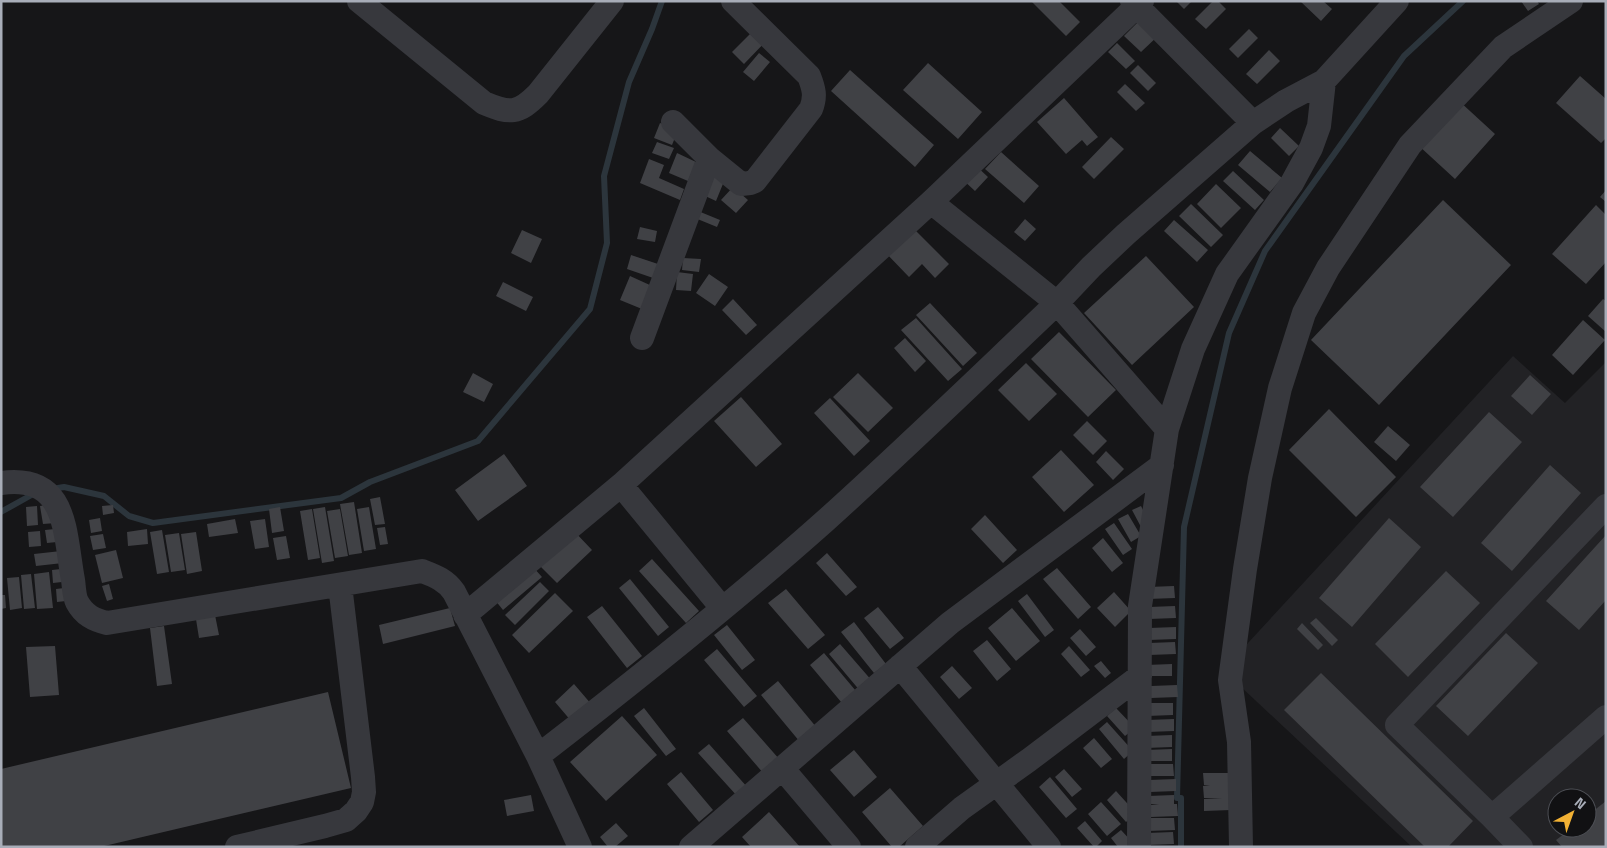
<svg xmlns="http://www.w3.org/2000/svg" width="1607" height="848" font-family="'Titillium Web',sans-serif">
<rect width="100%" height="100%" fill="#161618"/>
<path fill="#222225" fill-rule="evenodd" d="M1513,356L1565,403L1606,362V847H1412L1223,670ZM1557,798H1587V828H1557Z"/>
<g fill="none" stroke-linecap="round" stroke-linejoin="round">
<path stroke="#2c353c" stroke-width="6" d="M52,489L64,487L104,496L129,516L153,523L341,498L370,482L478,441L590,309L607,243L604,176L629,82L652,29L662,1
M1,512L35,493
M1181,847V798H1177L1184,527L1229,333L1265,251L1404,56L1463,1"/>
</g>
<path fill="#404145" d="M1031,1H1059L1080,22L1066,36Z
M1176,1H1192L1184,9Z
M1213,1H1218L1226,9L1206,29L1195,19Z
M1300,1H1323L1332,9L1321,21Z
M1521,1H1537L1539,4L1528,11Z
M1142,18L1159,35L1141,52L1124,36Z
M756,28L767,40L744,64L732,52Z
M1249,29L1258,38L1238,58L1229,49Z
M1117,43L1135,61L1126,69L1108,52Z
M1269,50L1280,61L1257,84L1246,74Z
M759,53L770,62L754,81L743,72Z
M928,63L982,112L958,139L903,90Z
M1138,65L1156,83L1148,91L1130,73Z
M850,70L934,145L915,167L831,91Z
M1580,76L1606,99V138L1601,143L1556,103Z
M1125,84L1145,103L1136,111L1117,92Z
M1064,98L1098,137L1087,146L1082,140L1066,154L1037,122Z
M1458,100L1495,134L1455,179L1418,145Z
M660,123L678,130L672,145L654,138Z
M1280,128L1299,146L1289,156L1271,138Z
M1111,137L1124,149L1094,179L1082,167Z
M657,142L674,148L669,159L652,153Z
M1250,151L1282,178L1270,192L1238,165Z
M1001,152L1039,186L1024,203L985,169Z
M677,153L696,162L688,181L669,173Z
M649,159L664,165L659,178L684,189L680,200L640,183Z
M974,164L988,177L975,191L961,178Z
M713,169L727,174L716,201L703,195Z
M1233,171L1264,200L1255,210L1223,181Z
M1216,184L1241,208L1221,228L1197,204Z
M733,187L748,200L736,213L721,200Z
M1606,190V202L1600,197Z
M1443,200L1511,265L1379,405L1311,340Z
M1191,204L1223,235L1211,247L1179,216Z
M1596,205L1606,215V262L1586,284L1552,254Z
M698,211L720,220L717,227L695,218Z
M1025,219L1036,229L1025,241L1014,232Z
M1174,220L1208,250L1197,262L1164,231Z
M910,225L949,264L935,278L922,264L909,277L884,251Z
M640,227L657,231L655,242L637,239Z
M522,230L542,239L531,263L511,253Z
M631,255L661,265L656,279L627,269Z
M1146,256L1194,307L1132,365L1084,313Z
M683,258L701,259L699,272L682,270Z
M677,272L693,274L691,291L676,290Z
M709,274L728,287L715,306L696,293Z
M630,276L652,286L642,309L620,300Z
M503,282L533,297L526,311L496,296Z
M733,299L757,325L746,335L722,310Z
M1603,299L1606,301V332L1588,316Z
M930,303L977,353L963,366L916,315Z
M916,318L962,369L948,381L901,330Z
M1583,320L1605,340L1573,375L1552,355Z
M1059,332L1116,390L1088,417L1031,359Z
M905,338L926,361L915,372L894,348Z
M1026,363L1057,394L1029,421L998,390Z
M473,373L493,384L484,402L463,392Z
M858,373L893,408L868,432L833,397Z
M1530,375L1551,394L1532,415L1511,396Z
M741,397L782,444L756,467L714,421Z
M830,398L870,441L854,456L814,413Z
M1329,409L1396,477L1356,517L1289,450Z
M1489,412L1522,442L1453,517L1420,487Z
M1087,421L1107,441L1093,455L1073,435Z
M1388,426L1410,445L1396,461L1374,442Z
M1061,450L1094,485L1064,512L1032,477Z
M1106,451L1124,469L1113,480L1096,462Z
M504,454L527,486L478,521L455,490Z
M1550,465L1581,493L1512,571L1481,543Z
M380,497L385,524L375,525L370,499Z
M354,502L362,553L349,555L340,504Z
M53,504L56,523L43,524L40,506Z
M113,505L114,513L103,515L102,506Z
M37,506L38,525L27,526L26,507Z
M1141,506L1149,522L1141,527L1132,510Z
M280,507L284,531L272,533L269,509Z
M325,507L334,561L322,563L313,509Z
M369,507L376,549L364,551L357,509Z
M312,509L320,558L308,560L300,511Z
M340,509L348,556L335,558L327,511Z
M1128,514L1141,536L1131,542L1118,519Z
M985,515L1017,550L1003,563L971,529Z
M100,518L102,531L91,533L89,520Z
M1389,518L1421,547L1352,627L1319,598Z
M235,519L238,533L209,537L207,524Z
M265,519L269,547L255,549L250,521Z
M1114,523L1132,549L1123,555L1105,529Z
M385,527L388,544L380,545L377,528Z
M55,529L57,542L47,543L45,530Z
M147,529L148,544L128,546L127,532Z
M162,530L169,572L157,574L150,532Z
M573,530L592,550L557,583L538,564Z
M40,531L41,546L29,547L28,532Z
M196,532L202,571L187,574L181,534Z
M179,533L185,570L171,572L165,535Z
M103,534L106,548L93,550L90,536Z
M1606,535V600L1579,630L1546,601Z
M286,536L290,558L277,560L273,538Z
M1103,538L1123,563L1112,572L1092,548Z
M116,550L123,578L102,583L95,555Z
M61,551L63,563L36,566L34,554Z
M827,553L857,587L846,596L816,563Z
M652,559L699,611L686,623L639,571Z
M533,567L542,577L503,610L495,600Z
M1057,568L1091,607L1078,619L1043,579Z
M61,569L62,582L53,583L52,570Z
M1446,571L1480,603L1408,677L1375,644Z
M49,572L53,608L37,609L34,574Z
M31,574L35,608L24,609L21,575Z
M19,577L22,608L10,610L7,578Z
M630,579L669,627L658,636L619,588Z
M540,582L549,591L515,625L505,615Z
M109,584L113,599L107,601L102,586Z
M1174,586L1175,598L1148,599V587Z
M64,588L66,601L57,602L56,589Z
M786,589L825,635L808,649L768,603Z
M1114,592L1131,611L1115,627L1097,608Z
M555,593L573,611L529,653L512,635Z
M1027,594L1054,630L1045,637L1018,601Z
M1,595H5L6,608L1,609Z
M602,606L642,656L627,668L587,617Z
M1175,606L1176,618L1149,619V607Z
M878,607L904,638L890,649L864,618Z
M450,608L455,626L383,644L379,625Z
M1012,608L1040,641L1016,661L988,628Z
M214,610L219,635L199,638L195,613Z
M1316,618L1338,640L1332,646L1310,623Z
M854,622L886,664L874,673L841,632Z
M1302,623L1323,645L1318,650L1297,629Z
M727,625L755,660L742,670L714,635Z
M164,626L172,684L157,686L150,628Z
M1176,627V639L1149,640V628Z
M1080,629L1096,647L1086,656L1070,638Z
M1506,633L1538,663L1468,736L1436,706Z
M987,640L1011,669L997,681L973,651Z
M1175,642L1176,654L1149,655V643Z
M840,644L873,682L861,692L829,654Z
M55,646L59,695L30,697L26,647Z
M1069,646L1090,670L1081,677L1061,654Z
M717,649L757,696L744,707L704,660Z
M824,653L861,697L847,709L810,665Z
M1101,661L1111,673L1105,678L1094,666Z
M1172,664V676H1146V665Z
M952,666L972,688L959,699L940,677Z
M1321,673L1473,821L1448,847H1425L1284,710Z
M778,681L817,728L800,742L761,695Z
M574,684L592,705L572,722L555,702Z
M1177,685L1178,697L1151,698V686Z
M328,692L351,788L100,847H1V769Z
M1147,703H1173V715L1147,716Z
M644,708L676,749L666,756L634,716Z
M1116,708L1135,728L1125,736L1107,716Z
M622,716L657,755L606,801L570,762Z
M743,718L780,760L764,774L727,731Z
M1174,719V731L1148,732L1147,720Z
M1107,722L1133,751L1124,759L1099,729Z
M1172,735V747L1146,748V736Z
M1094,738L1112,759L1101,768L1083,748Z
M709,744L748,788L738,797L698,753Z
M1172,749V761H1146V750Z
M854,750L877,777L854,797L830,770Z
M1147,764H1173L1174,776H1147Z
M1064,769L1082,789L1072,797L1055,777Z
M681,772L713,810L699,822L667,784Z
M1203,773H1230L1231,810L1204,811V799L1222,798H1204L1203,786L1210,785H1204Z
M1050,777L1077,809L1066,818L1039,787Z
M1176,779V791L1150,792L1149,780Z
M890,788L923,826L899,847H892L862,812Z
M1116,791L1136,813L1126,822L1107,800Z
M531,795L534,811L507,816L504,800Z
M1174,795V804H1177L1178,816L1151,817V805L1159,804H1148V796Z
M1606,801V847H1562L1556,840L1572,828H1587V816Z
M1101,802L1121,824L1107,836L1088,814Z
M769,812L800,847H751L742,837Z
M1148,818H1174L1175,830L1148,831Z
M1085,821L1102,841L1096,847H1094L1077,828Z
M616,823L628,836L615,847H608L600,837Z
M1121,830L1134,844L1130,847H1118L1111,838Z
M1173,832L1174,844L1147,845V833Z"/>
<g fill="none" stroke-linecap="round" stroke-linejoin="round">
<path stroke="#37383d" stroke-width="24" d="M359,1L484,103C510,114 518,114 538,94L612,1
M1132,1L1253,123
M673,122L709,158L741,184L750,183L755,181L811,109C816,96 814,89 809,76L733,1
M931,202L1057,303L1167,429L1140,606L1139,847
M642,338L709,158
M1167,429L1193,349L1227,274L1292,183L1311,148L1319,126L1324,81
M1,483C68,474 64,531 73,580C74,586 74,596 77,602C84,615 94,620 107,623L422,571C435,576 446,580 454,592L538,756L580,847
M621,485L722,608
M465,615L621,485L931,202L1142,1
M900,666L1049,847
M538,756C635,681 733,603 825,521C904,450 980,376 1057,303L1091,267L1126,234L1253,123L1286,101L1324,81L1397,1
M782,768L849,847
M1492,817L1397,725L1606,506
M237,847L325,826L346,820L356,811L362,802L364,792L363,777L340,585
M691,847L950,623L1162,465
M917,847L962,808L1029,760L1140,676
M1241,847L1239,742L1230,680L1245,569L1260,478L1280,388L1304,313L1328,268L1410,145L1503,47L1571,1
M1521,847L1492,817L1606,717"/>
</g>
<rect width="1607" height="848" fill="none" stroke="#a8adb8" stroke-width="5"/>
<g transform="translate(1572 813) rotate(41)"><circle r="24" fill="#111113" stroke="#4d4f55"/>
<path d="M0-4L9 19L0 12L-9 19Z" fill="#f2b134"/>
<text y="-8" font-size="14" font-weight="bold" text-anchor="middle" fill="#a8adb8">N</text>
</g>
</svg>
